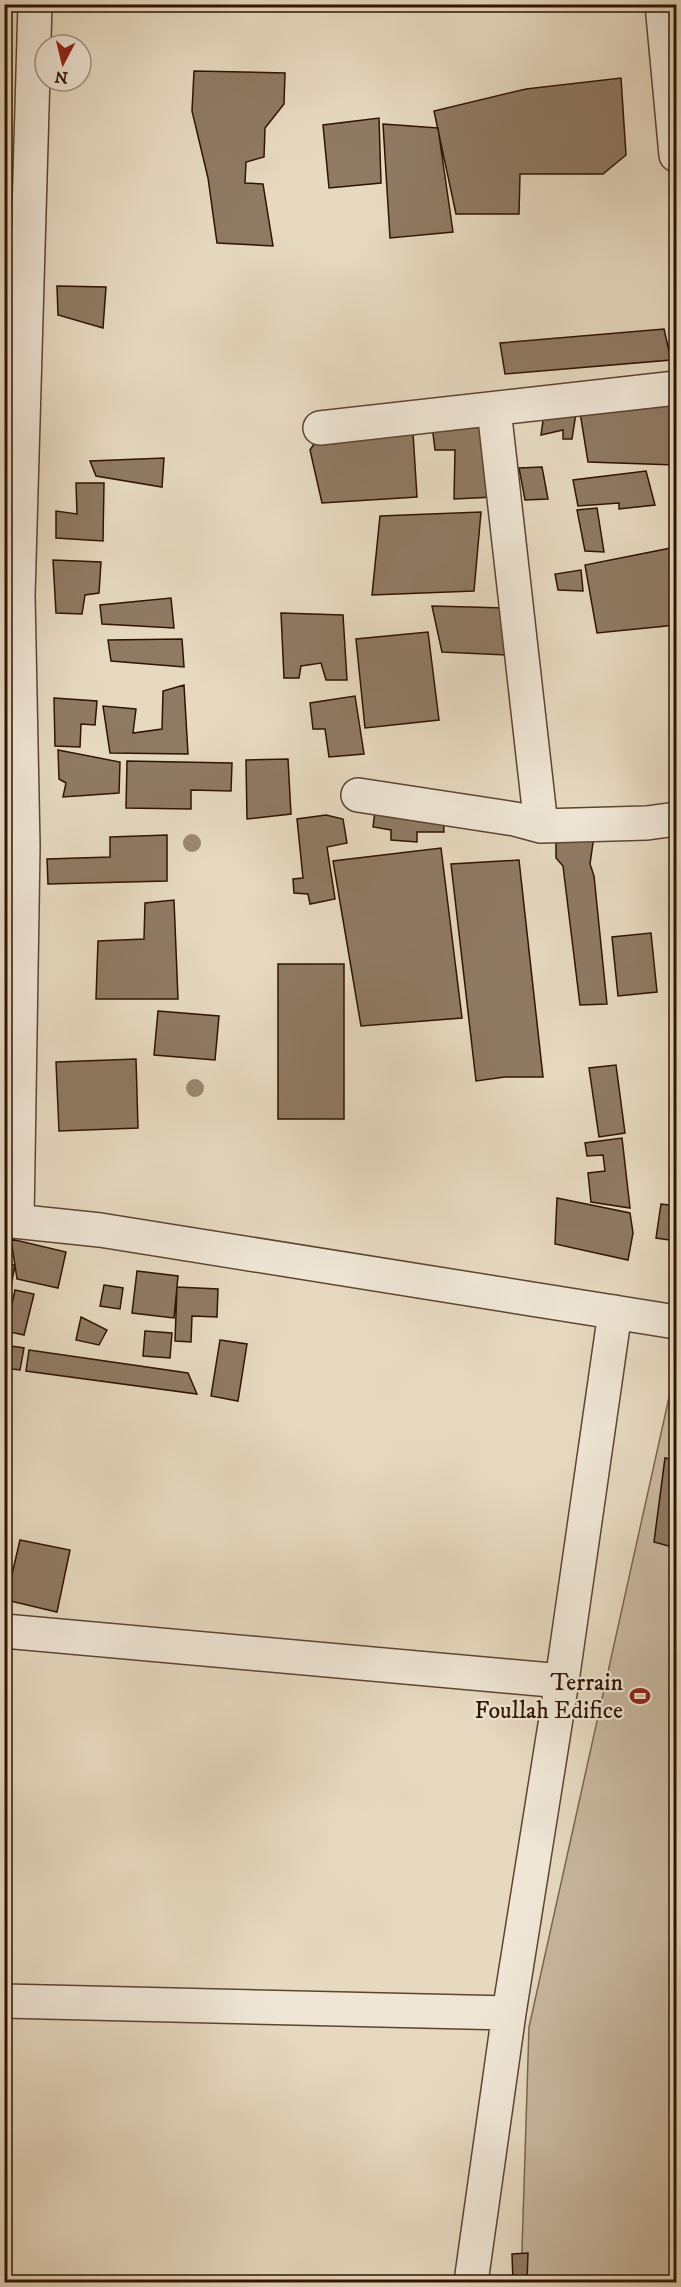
<svg xmlns="http://www.w3.org/2000/svg" width="681" height="2287" font-family="'IM FELL DW Pica',serif">
<rect width="100%" height="100%" fill="#e6d9c0"/>
<filter id="stains"><feTurbulence type="fractalNoise" baseFrequency=".00333" numOctaves="4"/><feColorMatrix values="0 0 0 0 .2 0 0 0 0 .09 0 0 0 0 .02 0 0 0 .5 -.17"/></filter>
<radialGradient id="worn" r=".72"><stop offset=".6" stop-color="#630" stop-opacity="0"/><stop offset="1" stop-color="#630" stop-opacity=".3"/></radialGradient>
<path fill="#c7b79f" stroke="#7c6550" stroke-width="1.5" d="M676,1366V2282H521L529,2027Z"/>
<path fill="#8f7a64" stroke="#311300" stroke-width="1.5" d="M194,71L285,73L284,104L265,128L264,157L246,162L245,183L263,184L273,246L217,243L208,178L192,111Z
M621,78L626,155L603,174H520L519,214H456L434,111L526,89Z
M379,118L381,183L329,188L323,125Z
M383,124L438,128L453,232L390,238Z
M57,286L106,287L103,328L58,315Z
M664,329L671,360L505,374L500,343Z
M676,398V465L588,462L579,406Z
M576,413L572,439H563V430L541,435L544,414Z
M431,417L482,421L494,497L454,499L455,450H435Z
M324,429L413,433L417,497L322,503L310,450Z
M164,458L162,487L96,476L90,461Z
M542,467L548,499L525,500L519,468Z
M646,471L655,505L619,509V503L578,506L573,480Z
M76,483H104L103,541L56,538V511L77,514Z
M597,508L604,552L585,551L577,510Z
M481,512L474,591L372,595L380,516Z
M676,547V625L597,633L585,565Z
M53,560L101,562L99,593L85,595L82,614L56,613Z
M581,570L583,591L558,590L555,574Z
M171,598L174,628L102,624L100,605Z
M432,606L506,608V655L442,652Z
M281,613L343,615L347,680H326L321,663L301,666L299,678H284Z
M428,632L439,720L365,728L356,639Z
M182,639L184,667L111,661L108,640Z
M184,685L188,754L110,753L103,706L136,709L133,733L162,729L163,691Z
M355,696L364,754L329,757L325,729H313L310,703Z
M54,698L97,701L95,725L81,724L80,747L55,746Z
M58,750L120,762L119,793L63,797L66,783L59,779Z
M288,759L291,814L247,819L246,760Z
M127,761L232,763L231,791L191,790V809L126,808Z
M375,811L443,812L444,832H417V842L391,840V830L373,827Z
M326,815L343,819L347,843L327,847L335,899L310,904L308,894L294,893L293,879L303,878L297,819Z
M167,835V881L48,884L47,859L110,857V837Z
M594,836L590,864L594,876L607,1004L580,1005L563,866L556,858V839Z
M441,848L462,1018L361,1026L333,861Z
M519,860L543,1077H505L476,1081L451,864Z
M174,900L178,999H96L98,941L144,939L145,903Z
M651,933L657,992L618,996L612,937Z
M278,964H344V1119H278Z
M158,1011L219,1016L215,1060L154,1055Z
M136,1059L138,1128L59,1131L56,1062Z
M616,1065L625,1133L599,1137L589,1068Z
M622,1138L630,1208L591,1202L588,1173L605,1171L603,1155L587,1156L585,1143Z
M557,1198L630,1213L633,1233L628,1260L555,1244Z
M661,1204L676,1206V1241L656,1238Z
M11,1239L66,1252L58,1288L17,1279Z
M4,1263L15,1265L5,1318H4Z
M137,1271L178,1276L174,1318L132,1313Z
M104,1285L123,1288L120,1309L100,1306Z
M177,1287L218,1289L217,1317L192,1316L191,1342L175,1341Z
M15,1290L34,1294L24,1335L6,1331Z
M81,1317L107,1330L99,1345L76,1340Z
M145,1331L172,1333L170,1358L143,1356Z
M220,1340L247,1344L238,1401L211,1396Z
M4,1345L24,1348L20,1370L4,1368Z
M29,1350L188,1373L197,1394L26,1371Z
M665,1458L676,1460V1548L654,1542Z
M20,1540L70,1550L57,1612L6,1600Z
M528,2253L527,2282H513L512,2254Z"/>
<g fill="none" stroke-linecap="round" stroke-linejoin="round">
<g stroke="#5e4430" stroke-width="36">
<path id="street" d="M662,4L676,155
M494,409L541,826
M320,428L676,388
M358,795L515,819L541,826L647,823L676,819
M4,1220L100,1230L676,1322
M17,1220L23,846L18,595L35,4
M4,1631L562,1681
M4,2001L509,2013
M471,2282L509,2013L562,1681L615,1312"/>
</g>
<use href="#street" stroke="#efe6d6" stroke-width="33"/>
</g>
<g fill="#9b8771">
<circle cx="192" cy="843" r="9"/>
<circle cx="195" cy="1088" r="9"/>
</g>
<defs>
<g id="stadium-bare" transform="scale(1.62)"><path d="M0-5a6.5 5 0 1 0 0 10a6.5 5 0 1 0 0-10ZM-3.5-1.8h7v3.6h-7Z" fill="#8f2418" stroke="#efe6d6" stroke-width="2.5" paint-order="stroke"/></g>
</defs>
<g fill-rule="evenodd">
<use href="#stadium-bare" x="640" y="1696"/>
</g>
<g text-anchor="middle" stroke-width="4.5" stroke-linejoin="round" paint-order="stroke">
<g font-size="24" fill="#311300" stroke="#efe6d6" text-anchor="end">
<text x="623" y="1690">Terrain<tspan x="623" dy="28">Foullah Edifice</tspan></text>
</g>
</g>
<rect width="681" height="2287" fill="none" stroke="#e6d9c0" stroke-width="24"/>
<rect x="6" y="6" width="669" height="2275" fill="none" stroke="#311300" stroke-width="3"/>
<rect x="12" y="12" width="657" height="2263" fill="none" stroke="#311300" stroke-width="1.5"/>
<g transform="translate(63 63) rotate(187)"><circle r="28" fill="#efe6d6" stroke="#a39280" stroke-width="1.5"/>
<path d="M0-4.5L10 22L0 15L-10 22Z" fill="#8f2418"/>
<text y="-9" font-size="16" font-weight="bold" text-anchor="middle" fill="#311300">N</text>
</g>
<rect width="100%" height="100%" filter="url(#stains)"/>
<rect width="100%" height="100%" fill="url(#worn)"/>
</svg>
